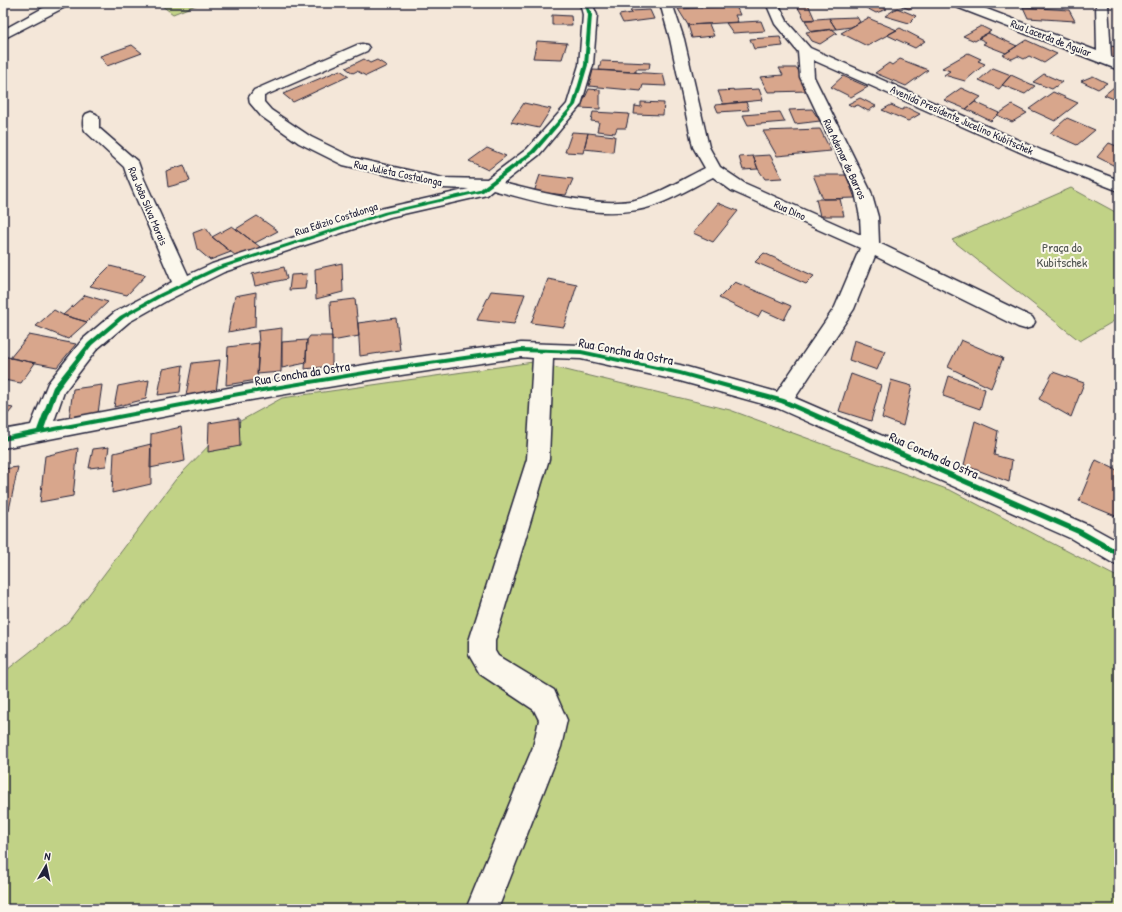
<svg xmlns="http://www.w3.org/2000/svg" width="1122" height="912" font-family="'Patrick Hand',sans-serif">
<rect width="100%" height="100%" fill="#f4e7d9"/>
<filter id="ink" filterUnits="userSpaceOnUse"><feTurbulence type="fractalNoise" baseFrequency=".025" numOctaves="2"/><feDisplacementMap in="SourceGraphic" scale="8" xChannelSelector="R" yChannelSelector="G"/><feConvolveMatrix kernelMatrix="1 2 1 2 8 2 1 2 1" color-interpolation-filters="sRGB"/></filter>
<g filter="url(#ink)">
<path fill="#c1d286" stroke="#727a60" d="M158,3H201L173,14Z
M1071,188L1119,214V318L1080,341L952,240Z
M533,362L730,410L952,491L1119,578V909H3V673L68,622L176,479L224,430L282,398Z"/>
<path fill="#d8a68c" stroke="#22223b" d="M719,3H765L720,7Z
M857,3H876L887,9L876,13Z
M894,3H920L909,9Z
M796,4H808L815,20H805Z
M736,6L740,15H735L738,22L688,25L678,9Z
M1023,7L1069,10L1075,21L1028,18Z
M897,8L916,16L909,23L885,16Z
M650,10L654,19L623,23L619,15L632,13L630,11Z
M552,15L571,16L572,25H552Z
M857,17L860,22L851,27L836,29L829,18Z
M829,18L836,29L811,32L805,20Z
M868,18L897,30L867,46L841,33Z
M761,21L765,31L733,33L726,23Z
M709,24L714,36L692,38L688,25Z
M981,26L991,31L975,41L963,36Z
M900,28L925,41L915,48L887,35Z
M832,29L837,33L820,44L812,41L806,32Z
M988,33L1017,46L1006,53L983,44L986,42L978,38Z
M780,37L783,46L754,49L750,39Z
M1026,40L1057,54L1044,63L1029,56L1024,59L1018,56L1012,59L1003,55Z
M537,41L567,43L562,59L533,58Z
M132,45L142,53L107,66L100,56Z
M1110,46L1119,47V61L1110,59Z
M968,53L981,59L978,61L985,64L965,81L944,75L950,71L942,68Z
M364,59L370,63L377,60L387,66L366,76L357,71L353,73L346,68Z
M900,59L928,70L906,86L875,73L889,63L892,65Z
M601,61L650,63L649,69H636V72L599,70Z
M779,68H797L808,91L768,92L760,77L783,75Z
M993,68L1011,75L999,89L979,80Z
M340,70L349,76L293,102L283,94Z
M593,70L663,74L666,86L643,85L641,91L589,86Z
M1044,74L1062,82L1052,89L1033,82Z
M1011,75L1035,86L1025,94L1002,85Z
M843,76L868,87L851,97L831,87Z
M1093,76L1107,83L1098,89L1081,81Z
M1119,83V101L1104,95Z
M961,88L981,97L966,109L944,100Z
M589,89L600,90V109L580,108Z
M759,89L763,100L723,104L718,91Z
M1053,92L1078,103L1055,121L1029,109Z
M860,98L876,106L868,111L858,105L853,107L848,104Z
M641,102L664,103L663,115L634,114L635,106L641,107Z
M746,102L749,110L718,112L715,105Z
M975,102L999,113L991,121L966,109Z
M524,103L551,109L539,128L511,122Z
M891,105L902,110L906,107L920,114L908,121L882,110Z
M1012,105L1027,113L1012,122L997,115Z
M812,109L820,121L795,124L789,110Z
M593,112L629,114L626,128H617L615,133L597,131L599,122L591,121Z
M780,112L785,122L748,125L743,115Z
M1067,118L1095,130L1077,145L1050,133Z
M820,129L831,151L777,156L763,131Z
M572,132L588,133L583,153L565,152Z
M588,133L615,136L613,152L584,149Z
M1109,143L1119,147V168L1097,157Z
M487,148L506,156L488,170L469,161Z
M770,155L782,178L765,179L758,169L753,156Z
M753,156L758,169L743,170L739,157Z
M184,165L190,181L168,187L166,171Z
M540,175L573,179L566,195L534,192Z
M813,175H846L855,198L823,199Z
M816,199H840L844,216H820Z
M718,203L738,211L713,242L693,233Z
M257,216L278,231L255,243L236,229Z
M232,226L255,243L260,247L240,259L212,237Z
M206,228L212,237L231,252L210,260L197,249L193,233Z
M764,253L814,276L806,284L755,262Z
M342,263L343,292L316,299L315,269Z
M110,266L146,275L127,295L90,286Z
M284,267L287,279L255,286L252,274Z
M307,274L305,289L289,290L291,275Z
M548,279L577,285L564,327L531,323Z
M735,282L791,306L784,320L762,310L758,317L719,298Z
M491,291L525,294L514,324L477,320Z
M256,292L255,327L228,332L235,296Z
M85,295L108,302L87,322L63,315Z
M355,299L359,336L332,341L330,302Z
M54,310L63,315L87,322L68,339L36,326Z
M396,318L400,350L360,356L358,323Z
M282,328L281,372L257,374L259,343L258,331Z
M29,335L76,344L57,367L10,358Z
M310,336H332V366L305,369L307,340Z
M307,340L306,363L282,368V342Z
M854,340L885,351L877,370L849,360Z
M961,340L1003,358L991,388L948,367Z
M259,343L257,380L226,385L228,347Z
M3,356L35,363L21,383L3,380Z
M220,360L216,392L186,395L192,363Z
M183,365L180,392L158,395L163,369Z
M1053,372L1084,383L1071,417L1039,399Z
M851,374L881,385L871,421L839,411Z
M949,376L985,389L980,409L943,396Z
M149,380L146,399L114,407L118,386Z
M891,380L912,386L903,426L882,418Z
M102,385L98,413L69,419L73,389Z
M3,406L13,408L3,420Z
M239,418L240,446L208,452L209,423Z
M975,421L998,431L994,455L1012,460L1009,482L964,465Z
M181,427L185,461L150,468L151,434Z
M151,444V484L112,493L114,453Z
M109,447L106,466L89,468L93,449Z
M78,448L73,496L40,502L45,456Z
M1096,460L1119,471L1118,517L1079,501Z
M18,467L9,510L3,512V469Z
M1119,513V534L1113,531Z"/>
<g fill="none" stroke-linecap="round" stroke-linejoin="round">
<g stroke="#22223b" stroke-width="3">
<path id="minor" d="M52,3H68L67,6L3,39V30Z
M580,3H592L597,15L593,65L581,105L539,155L503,183C539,192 599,208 635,200C659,194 683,179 705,168L693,147L670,39L660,3H672L684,39L709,147L720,167L744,183L861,235L860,217L855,192L800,77L798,52L775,24L766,3H778L788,23L810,48L1043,151L1119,180V191L1031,157L813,60L814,77L871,192L878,217L879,243L1032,317L1035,322L1032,327L1025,329L1018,327L875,256L854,309L795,398L1088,525L1119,542V565L1111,562L1072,539L777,408L680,381L581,359L553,358L549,459L495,641V651L498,656L554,690L567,720L561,747L498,909H466L533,747L539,720L534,710L480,674L469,655V641L527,459L533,358L521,357L388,377L239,402L3,448V430L31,425L48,383L83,339L115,312L172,282L128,179L124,167L86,132C82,127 82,119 86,114L91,112L96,114L99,117V128L138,162L144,179L188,275L212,264L380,209L469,189L443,188L343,165L299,143L261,116L250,103L249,97L254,90L357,45L362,44L367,45L369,48L367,51L264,96V102L271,110L311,137L354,158L443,178L487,179L527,149L567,104L579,65L583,15ZM713,177L732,191L860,248L835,307L777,392L680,365L581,345L521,343L388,361L239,386L54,421L64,392L97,349L129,322L168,300L224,272L390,217L487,195L493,190C538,202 591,218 637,210C662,206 690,188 713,177Z
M953,3H971L1097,51L1096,3H1108L1111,57L1119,61V70L954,6Z"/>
</g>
<use href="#minor" fill="#fbf7ec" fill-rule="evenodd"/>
<g stroke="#fbf7ec" stroke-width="2">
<path id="cycleway" d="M584,3H588L592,15L588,65L576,105L535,153L483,192L387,214L220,269L163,296L124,318L92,345L58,390L44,429L239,392L388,367L521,348L581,350L680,371L784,399L1082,530L1119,551V557L1078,534L781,403L680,375L581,354L521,352L388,371L239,396L3,441V437L37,430L53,387L88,343L120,316L159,294L216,267L384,212L479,190L531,151L572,105L584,65L588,15Z"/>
</g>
<use href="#cycleway" fill="#00873e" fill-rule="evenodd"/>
</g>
</g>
<g text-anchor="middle" stroke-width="4" stroke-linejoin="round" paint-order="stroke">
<g font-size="11" fill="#22223b" stroke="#fbf7ec">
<text transform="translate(1051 38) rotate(21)" y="4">Rua Lacerda de Aguiar</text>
<text transform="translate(962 120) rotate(24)" y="4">Avenida Presidente Jucelino Kubitschek</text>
<text transform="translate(845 159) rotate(65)" y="4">Rua Ademar de Barros</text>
<text transform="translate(398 173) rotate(12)" y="4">Rua Julieta Costalonga</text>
<text transform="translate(148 206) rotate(67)" y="4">Rua João Silva Morais</text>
<text transform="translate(790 210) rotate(24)" y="4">Rua Dino</text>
<text transform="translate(336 219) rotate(-18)" y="4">Rua Edizio Costalonga</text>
</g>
<g font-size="13" fill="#525752" stroke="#fbf7ec">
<text x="1062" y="252">Praça do<tspan x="1062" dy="15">Kubitschek</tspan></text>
</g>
<g font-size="13" fill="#22223b" stroke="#fbf7ec">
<text transform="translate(626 351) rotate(11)" y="5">Rua Concha da Ostra</text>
<text transform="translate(302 373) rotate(-9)" y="5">Rua Concha da Ostra</text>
<text transform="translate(934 455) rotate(24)" y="5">Rua Concha da Ostra</text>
</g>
</g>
<rect width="1122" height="912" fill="none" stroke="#fbf7ec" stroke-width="16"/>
<rect x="8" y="8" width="1106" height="896" fill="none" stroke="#22223b" stroke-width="1.5" filter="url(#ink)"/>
<g transform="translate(46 866) rotate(9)" stroke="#fbf7ec" stroke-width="3" paint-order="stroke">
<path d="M0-3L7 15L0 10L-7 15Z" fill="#22223b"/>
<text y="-6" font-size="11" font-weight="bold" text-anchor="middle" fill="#22223b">N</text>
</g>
</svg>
